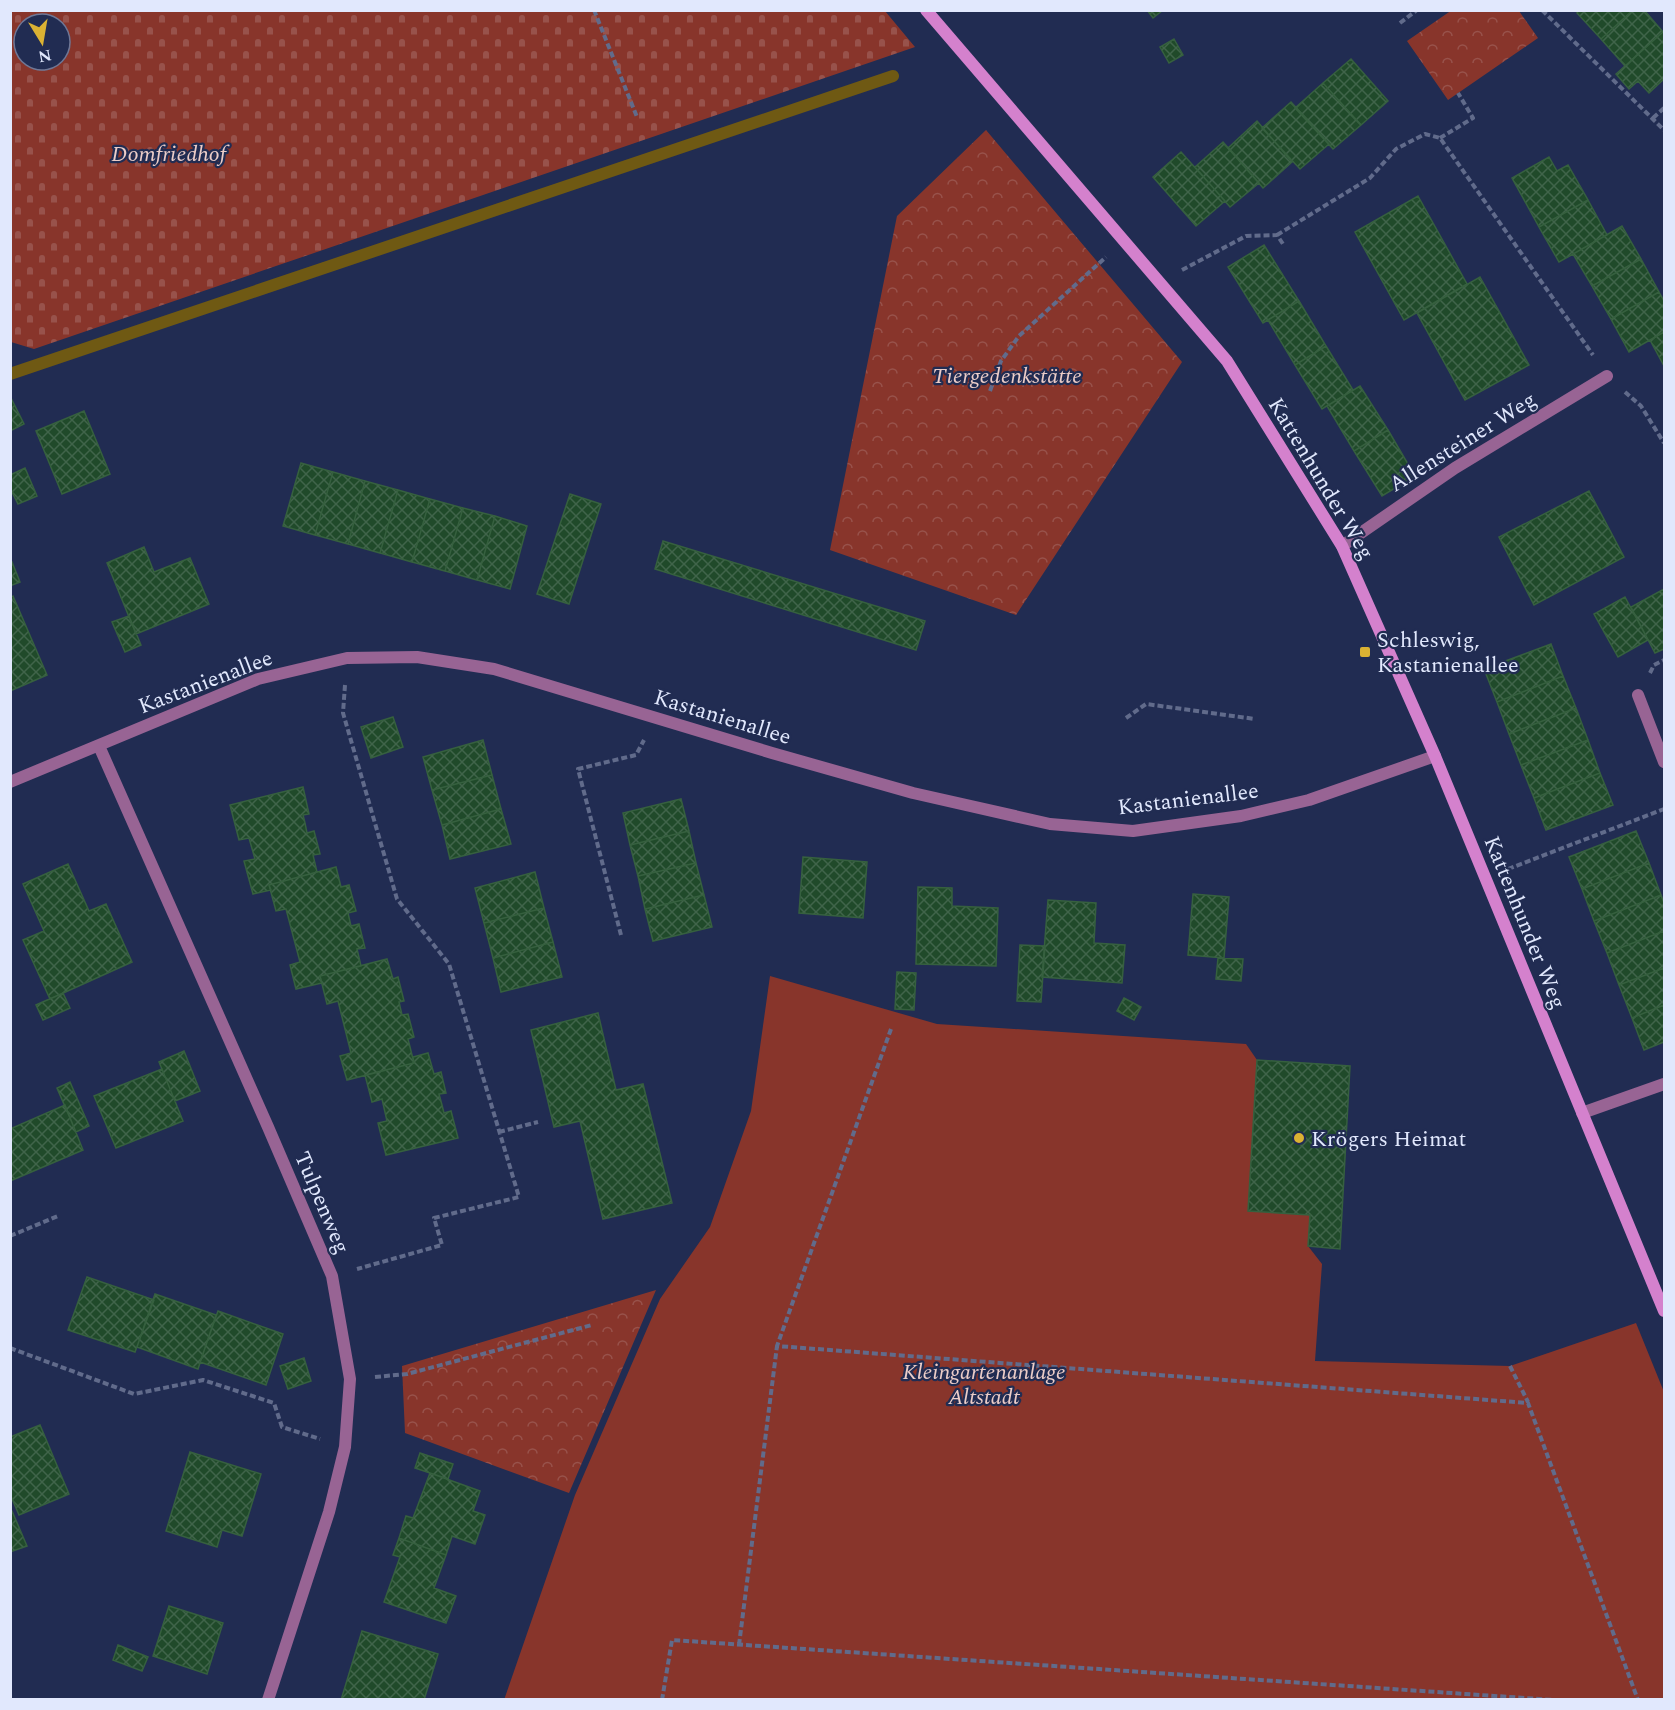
<svg xmlns="http://www.w3.org/2000/svg" width="1675" height="1710" font-family="Spectral,serif">
<defs>
<pattern id="cemetery-stones" width="16" height="16" patternUnits="userSpaceOnUse" patternTransform="scale(1.5)"><rect width="16" height="16" fill="#88352b"/><path d="M2 7V4a2 2 0 0 1 4 0v3zM10 15v-3a2 2 0 0 1 4 0v3z" fill="#98524b"/></pattern>
<pattern id="park-crowns" width="20" height="18" patternUnits="userSpaceOnUse" patternTransform="scale(1.5)"><rect width="20" height="18" fill="#88352b"/><path d="M2 6a3 3 0 1 1 6 0M12 15a3 3 0 1 1 6 0" fill="none" stroke="#98524b"/></pattern>
<pattern id="building-cross-hatch" width="8" height="8" patternUnits="userSpaceOnUse" patternTransform="scale(1.5)"><rect width="8" height="8" fill="#204a2a"/><path d="M0 0l8 8M0 8l8-8" fill="none" stroke="#40644a"/></pattern>
</defs>
<rect width="100%" height="100%" fill="#212c52"/>
<path fill="url(#cemetery-stones)" fill-rule="evenodd" d="M885,11L915,47L34,349L11,342V11ZM24,24H60V60H24Z"/>
<path fill="url(#park-crowns)" d="M1452,10L1519,11L1538,38L1448,100L1407,41Z
M986,130L1182,362L1016,615L830,550L897,216Z
M656,1290L569,1493L405,1433L402,1366Z"/>
<path fill="#88352b" d="M770,976L937,1024L1246,1044L1257,1060L1248,1211L1310,1215L1308,1246L1322,1264L1315,1361L1510,1366L1636,1323L1664,1392V1699L504,1700L575,1495L660,1299L710,1227L751,1111Z"/>
<g fill="none" stroke-linecap="round" stroke-linejoin="round">
<path stroke="#6f5913" stroke-width="12" d="M10,374L893,76"/>
</g>
<path fill="url(#building-cross-hatch)" stroke="#36603f" stroke-width="1.5" d="M1147,10H1163L1153,18Z
M1579,10H1633L1601,39L1577,13Z
M1633,10H1644L1663,32L1625,66L1601,39Z
M1663,32L1664,33V79L1649,93L1638,81L1629,89L1616,74Z
M1174,39L1183,55L1169,63L1160,47Z
M1351,59L1388,101L1361,125L1323,83Z
M1323,83L1361,125L1333,149L1295,108Z
M1291,102L1329,144L1300,169L1262,128Z
M1257,121L1292,162L1263,188L1228,148Z
M1223,142L1259,183L1230,207L1195,167Z
M1181,152L1225,201L1196,226L1153,177Z
M1549,157L1557,171L1568,165L1588,200L1539,227L1512,178Z
M1418,196L1467,284L1404,320L1355,232Z
M1588,200L1607,235L1559,262L1539,227Z
M1622,226L1641,259L1592,286L1573,254Z
M1264,245L1299,301L1263,323L1228,267Z
M1641,259L1659,292L1611,319L1592,286Z
M1480,277L1529,365L1465,400L1417,313Z
M1659,292L1664,301V332L1629,352L1611,319Z
M1299,301L1326,346L1295,365L1268,320Z
M1664,332V366L1650,340Z
M1326,346L1353,390L1322,409L1295,365Z
M1360,386L1388,430L1354,451L1327,406Z
M10,396L24,424L10,431Z
M84,411L110,474L62,494L36,431Z
M1388,430L1415,476L1382,496L1354,451Z
M301,463L333,472L315,535L283,526Z
M25,468L37,496L18,504L10,488V475Z
M333,472L365,481L348,544L315,535Z
M365,481L398,490L380,553L348,544Z
M398,490L430,499L412,562L380,553Z
M1589,491L1624,557L1534,605L1499,537Z
M570,494L601,504L569,604L537,594Z
M430,499L463,508L445,571L412,562Z
M463,508L495,516L477,580L445,571Z
M495,516L527,526L510,589L477,580Z
M663,541L925,621L916,650L655,569Z
M144,547L154,572L190,558L209,604L136,634L107,563Z
M12,562L20,582L10,586V563Z
M1664,589V649L1655,653L1631,607Z
M13,596L47,675L10,691V598Z
M1625,597L1648,640L1618,657L1594,614Z
M129,616L141,645L125,652L112,622Z
M1551,644L1563,676L1497,702L1484,669Z
M1563,676L1576,708L1509,734L1497,702Z
M1576,708L1588,740L1521,765L1509,734Z
M393,717L403,747L371,758L361,727Z
M483,740L492,775L432,790L423,757Z
M1588,740L1600,773L1534,798L1521,765Z
M1600,773L1613,805L1546,830L1534,798Z
M492,775L501,809L442,825L432,790Z
M303,787L309,814L303,815L305,823L307,833L314,831L320,854L313,855L317,872L269,885L271,890L253,894L244,861L255,859L249,838L239,840L230,805Z
M681,799L689,831L630,845L623,813Z
M501,809L511,844L450,859L442,825Z
M689,831L696,863L638,876L630,845Z
M1636,831L1649,863L1582,889L1569,857Z
M803,857L867,862L863,918L799,913Z
M696,863L704,895L645,909L638,876Z
M1649,863L1661,895L1594,921L1582,889Z
M68,864L89,911L106,904L132,962L50,999L23,940L44,931L23,884Z
M336,867L341,887L349,885L356,911L348,913L351,926L359,924L365,948L357,949L361,966L320,976L322,983L296,989L290,965L300,962L286,909L276,911L269,885Z
M535,872L544,908L484,923L475,888Z
M918,887L952,888V906L998,908L996,966L916,964Z
M1193,894L1229,897L1224,958L1188,955Z
M704,895L712,927L653,941L645,909Z
M1661,895L1664,903V931L1607,953L1594,921Z
M1048,900L1096,903L1094,943L1125,945L1122,983L1042,977Z
M544,908L553,942L493,958L484,923Z
M1664,931V968L1619,985L1607,953Z
M553,942L562,977L501,992L493,958Z
M1020,945L1045,946L1041,1002L1017,1001Z
M1218,958L1243,959L1241,981L1216,979Z
M387,959L393,979L398,977L404,1001L399,1002L402,1015L408,1014L414,1037L408,1039L414,1063L347,1080L340,1056L351,1053L338,1001L327,1004L320,976Z
M1664,968V1005L1632,1018L1619,985Z
M897,972L916,973L914,1010L895,1009Z
M63,993L70,1008L43,1020L36,1005Z
M1124,998L1141,1007L1134,1020L1117,1011Z
M1664,1005V1042L1644,1050L1632,1018Z
M598,1013L616,1090L643,1084L672,1203L603,1219L580,1121L554,1127L531,1030Z
M184,1051L200,1091L175,1101L159,1062Z
M428,1053L434,1074L441,1072L446,1093L439,1094L442,1105L444,1113L451,1111L458,1138L386,1155L378,1123L387,1121L382,1099L372,1102L365,1075L414,1063L413,1057Z
M1257,1060L1350,1066L1340,1249L1308,1246L1310,1215L1248,1211Z
M162,1069L183,1121L116,1148L94,1096Z
M70,1082L89,1126L76,1132L57,1088Z
M65,1105L83,1150L10,1181V1129Z
M87,1277L154,1300L135,1352L68,1330Z
M155,1294L216,1315L198,1369L137,1347Z
M218,1311L283,1334L266,1385L200,1362Z
M304,1358L311,1381L288,1389L280,1366Z
M40,1425L69,1494L19,1515L10,1494V1437Z
M190,1452L261,1474L242,1536L222,1530L217,1547L166,1531Z
M420,1453L453,1464L448,1479L415,1468Z
M430,1473L480,1491L473,1511L485,1515L475,1544L452,1536L446,1555L399,1538L406,1516L413,1518Z
M10,1511H12L27,1546L10,1552Z
M399,1538L446,1555L434,1588L456,1596L446,1623L384,1602L400,1557L393,1555Z
M169,1606L223,1623L207,1674L153,1656Z
M362,1631L438,1654L424,1700H341Z
M118,1645L148,1657L142,1671L113,1660Z"/>
<g fill="none" stroke-linecap="round" stroke-linejoin="round">
<path stroke="#616b8b" stroke-width="4" stroke-dasharray="6 3" stroke-linecap="butt" d="M594,10L637,117
M1542,10L1664,130
M1400,23L1417,10
M1653,118L1664,108
M1440,138L1473,118L1458,93
M1277,235L1370,178L1396,149L1425,134L1440,138L1593,355
M1182,270L1246,236L1277,235L1283,244
M990,391L1001,361L1019,336L1106,257
M1625,392L1641,406L1664,443
M1650,673L1654,665L1664,660
M345,685L343,713L397,899L449,964L519,1197L434,1218L442,1245L357,1269
M1126,718L1146,704L1255,719
M1508,869L1664,809
M621,935L578,769L636,755L644,740
M891,1029L777,1346L1528,1403L1638,1700
M499,1132L538,1122
M10,1236L58,1216
M10,1348L134,1394L203,1380L274,1403L282,1427L320,1439
M1510,1366L1528,1402
M375,1377L407,1374L592,1325
M739,1645L777,1346
M662,1700L672,1640L1554,1700"/>
<path stroke="#986494" stroke-width="12" d="M1342,546L1455,468L1607,376
M1638,695L1664,762
M99,746L268,1127L332,1276L350,1379L345,1447L329,1512L268,1700
M10,782L258,679L347,658L417,657L494,669L772,753L913,793L1050,824L1133,831L1241,816L1309,800L1435,756
M1582,1113L1664,1084"/>
<path stroke="#d481cd" stroke-width="12" d="M926,10L1227,361L1342,546L1435,756L1664,1311"/>
</g>
<g fill="#dbb233" stroke="#212c52" stroke-width="2">
<rect x="1359" y="646" width="12" height="12" rx="3"/>
<circle cx="1299" cy="1138" r="6"/>
</g>
<g text-anchor="middle" stroke-width="4.5" stroke-linejoin="round" paint-order="stroke">
<g font-size="22" font-style="italic" fill="#eccdc8" stroke="#212c52">
<text x="169" y="161">Domfriedhof</text>
<text x="1007" y="383">Tiergedenkstätte</text>
<text x="984" y="1379">Kleingartenanlage<tspan x="984" dy="25">Altstadt</tspan></text>
</g>
<g font-size="22" fill="#e1e8fd" stroke="#212c52">
<text transform="translate(1462 441) rotate(-32)" y="8">Allensteiner Weg</text>
<text transform="translate(1322 478) rotate(59)" y="8">Kattenhunder Weg</text>
<text transform="translate(205 681) rotate(-21)" y="8">Kastanienallee</text>
<text transform="translate(723 716) rotate(17)" y="8">Kastanienallee</text>
<text transform="translate(1188 798) rotate(-7)" y="8">Kastanienallee</text>
<text transform="translate(1526 922) rotate(68)" y="8">Kattenhunder Weg</text>
<text transform="translate(323 1202) rotate(67)" y="8">Tulpenweg</text>
</g>
<g font-size="22" fill="#e1e8fd" stroke="#212c52" text-anchor="start">
<text x="1377" y="647">Schleswig,<tspan x="1377" dy="25">Kastanienallee</tspan></text>
<text x="1311" y="1146">Krögers Heimat</text>
</g>
</g>
<rect width="1675" height="1710" fill="none" stroke="#e1e8fd" stroke-width="24"/>
<g transform="translate(42 42) rotate(169)"><circle r="28" fill="#212c52" stroke="#6e7796" stroke-width="1.5"/>
<path d="M0-4.5L10 22L0 15L-10 22Z" fill="#dbb233"/>
<text y="-9" font-size="16" font-weight="bold" text-anchor="middle" fill="#e1e8fd">N</text>
</g>
</svg>
